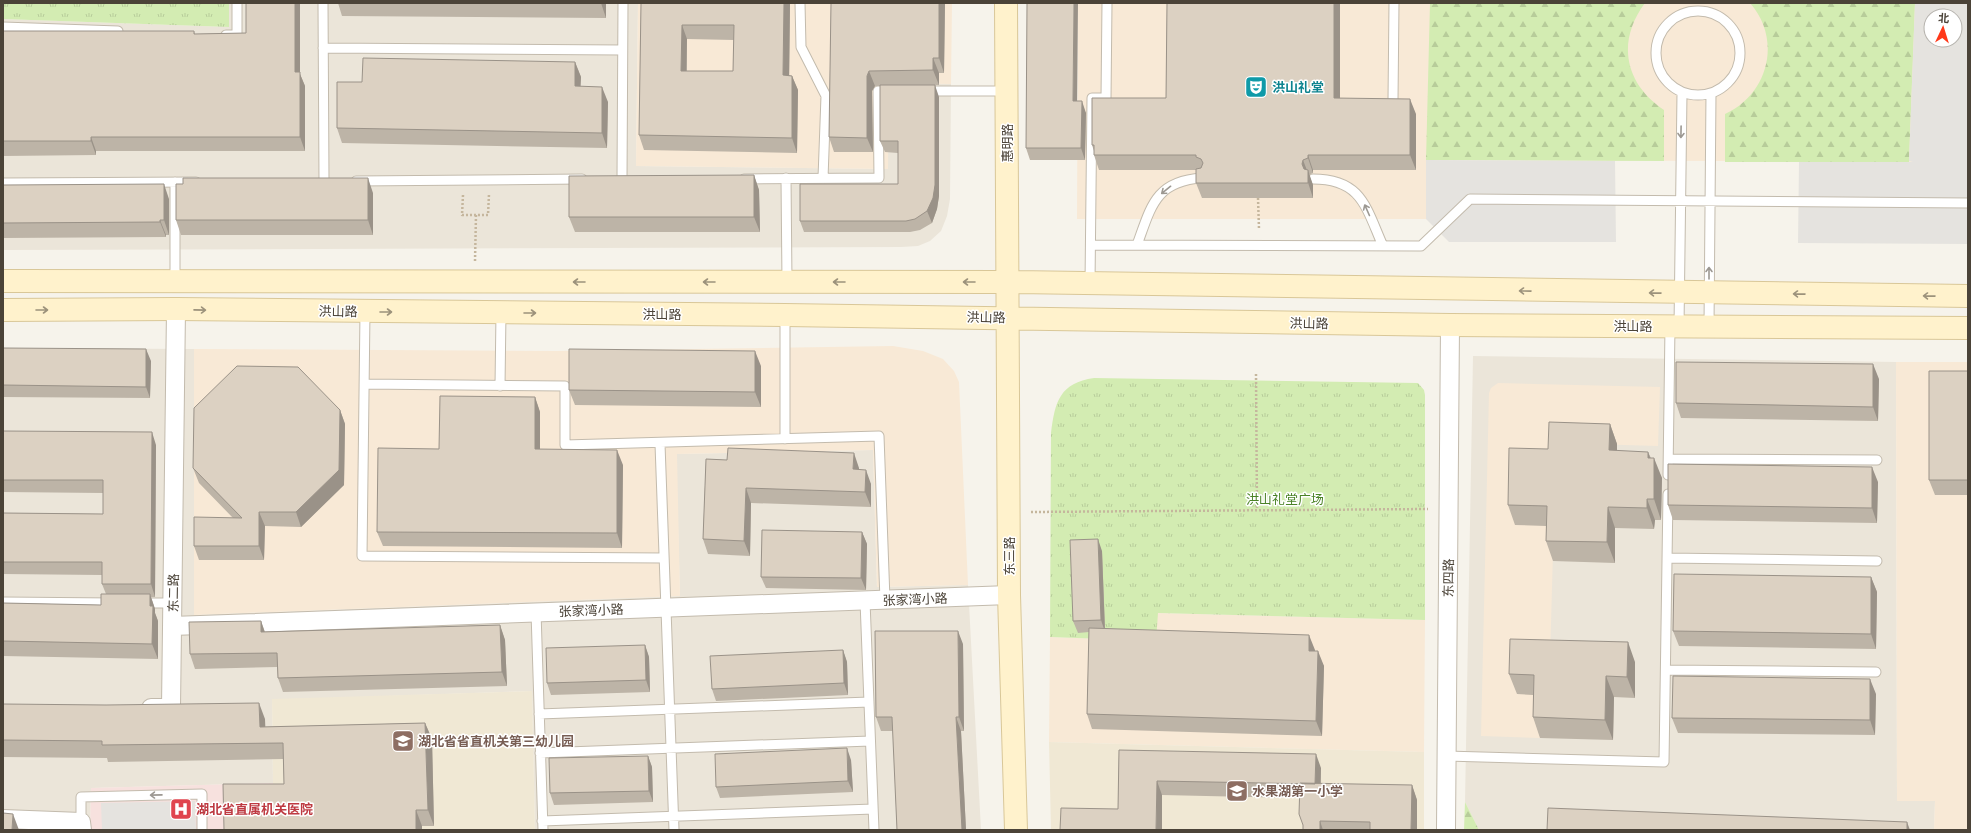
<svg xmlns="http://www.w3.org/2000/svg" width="1971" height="833" font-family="Montserrat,'Noto Sans SC',sans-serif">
<defs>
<pattern id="forest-firs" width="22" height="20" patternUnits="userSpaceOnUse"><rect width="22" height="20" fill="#d3ecb2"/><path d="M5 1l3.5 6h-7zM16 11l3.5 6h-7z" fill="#b7cc9a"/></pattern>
<pattern id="park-tufts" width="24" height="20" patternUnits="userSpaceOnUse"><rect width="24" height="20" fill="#d3ecb2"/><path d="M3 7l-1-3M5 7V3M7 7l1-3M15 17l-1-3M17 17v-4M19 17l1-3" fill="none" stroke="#b7cc9a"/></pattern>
</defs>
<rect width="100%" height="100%" fill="#f6f3eb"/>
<path fill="#ebe5d9" d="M229,3H638L636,166L887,169L889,83L951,84L950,199L947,216L941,231L930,241L918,246L901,247L3,250V19L229,27Z
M3,348L194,349L195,615L680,596L676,454L873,450L877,587L968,585L981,830H535L532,691L272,700L273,783L91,788L90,830H3Z
M1473,356L1896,362L1897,800L1935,801L1934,830H1479L1465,802Z"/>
<path fill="#f8e9d6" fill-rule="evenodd" d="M638,3H952L951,84L889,83L888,169L636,166Z
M1078,3H1968V162L1427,160L1426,219H1077ZM1931,16H1955V40H1931Z
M893,346L923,351L943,359L954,371L959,382L968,585L877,587L873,450L677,454L680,596L194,615V349L556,351Z
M1896,362H1968V830H1934L1935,801H1897Z
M1498,383L1660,387L1658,446L1556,443L1550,660L1541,695L1540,738L1481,736L1489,393L1491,388Z
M1157,613L1425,620L1424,752L1049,742L1050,637L1156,641Z"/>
<path fill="#f0e8d4" d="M532,691L535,830H272L273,783L272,699Z
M1049,742L1424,752V830H1051Z"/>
<path fill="#f7e1de" d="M273,783L271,830H90L91,788Z"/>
<path fill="url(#forest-firs)" d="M1430,3H1645C1616,42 1625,84 1664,110V161L1426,160Z
M1750,3H1915L1909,162H1725V114C1769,94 1782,39 1750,3Z
M1465,802L1479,830H1464Z"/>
<path fill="url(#park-tufts)" d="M3,3H229V27L3,19Z
M1094,378L1418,383L1424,390L1425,395V620L1158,613L1156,641L1050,637L1051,433C1055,401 1060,383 1094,378Z"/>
<path fill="#e5e3df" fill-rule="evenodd" d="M1915,3H1968V244L1798,243L1799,162H1913L1909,161ZM1931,16H1955V40H1931Z
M1426,160L1615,161L1616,242H1449L1426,219Z
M195,801L196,829L102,830L101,803Z"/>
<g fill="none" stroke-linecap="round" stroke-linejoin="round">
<g stroke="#c3bbad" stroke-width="11">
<path id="lane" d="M323,3L324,181
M800,3L801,47L826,96L823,178
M1656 53a42 42 0 1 1 84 0a42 42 0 1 1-84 0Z
M3,27L118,31
M226,35H237V3
M323,48L622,50
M925,91H1006
M1393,100L1394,3
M786,178L787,282
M622,179L623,3
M744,179L879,178L878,91H892
M1313,179C1362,179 1366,208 1383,246
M356,181L582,179
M3,183L196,182
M1091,245L1421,246L1470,199L1968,203
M1137,245C1151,207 1155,181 1202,178
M175,281V182
M1090,284L1092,98H1106L1107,3
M365,312L362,556L664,558
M1709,326L1711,93
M1679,327L1682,93
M364,384L565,386V445L879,436L885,600
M500,386L501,313
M785,439V315
M660,444L674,830
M1669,459L1877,460
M1668,475L1670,326
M1667,558L1877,561
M865,601L874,830
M3,602L114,603
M142,603H173
M536,612L543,830
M1666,670L1876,672
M539,714L869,702
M540,753L870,741
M1446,756L1664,762L1668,494
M542,821L873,809
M81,822V797L202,794V830"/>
</g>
<g stroke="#c3bbad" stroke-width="20">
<path id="street" d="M172,626L1009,595
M151,708H171L176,309
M3,819L81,822L82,830
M1446,830L1450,325"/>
</g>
<g stroke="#d9c798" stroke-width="24">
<path id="secondary" d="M1006,3L1009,595L1016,830
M3,281L1008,282L1968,296
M3,310L176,309L785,315L1450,325L1968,328"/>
</g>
<path stroke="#c5b69d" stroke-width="2.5" stroke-dasharray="2 2" stroke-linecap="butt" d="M463,195L462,215H488L489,194
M1258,198L1259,229
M475,261L476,215
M1256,374L1257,510
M1031,512L1428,509"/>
<use href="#lane" stroke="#fff" stroke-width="9"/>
<use href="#street" stroke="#fff" stroke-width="18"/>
<use href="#secondary" stroke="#fff2cc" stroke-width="22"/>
</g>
<path fill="#bdb4a7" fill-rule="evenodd" d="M246,3H300V74L305,86V151H96V155L3,156V31H194L195,34L246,33Z
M338,3H606V18L342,16Z
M641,3H790L789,75L792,76L798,90L797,153L644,150L639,135ZM687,39L734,40L733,71H687Z
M831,3H945L944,73H939V85H915L939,97V196L937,209L932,223L920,230L910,232H804L800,221L898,184V153L885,152L880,141V86H875L872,91L873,152H834L829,137Z
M1167,3H1340V98L1416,114V170H1313V173L1309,175L1313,185V198H1202L1196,183V170H1099L1094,155V151L1092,145L1166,98Z
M575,62L581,77L580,86L608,102L607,148L342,143L337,128L362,82Z
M1078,101L1086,113L1085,160H1030L1026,148Z
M754,175L759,190L760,232H575L569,217Z
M3,185L169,199V235H166V237L3,238Z
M373,193V235H181L176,220Z
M3,348L151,361L150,398L3,397Z
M761,366V407L575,405L569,390Z
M1968,371V495H1935L1929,480Z
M1879,379L1878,421L1681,418L1676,403Z
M535,397L540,412V449L623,465L622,548L383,546L377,532L439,449Z
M340,410L345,424L344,485L301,527L265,526L264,560H199L194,546L233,518L199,483L193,468Z
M1610,424L1617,444V451L1648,452L1651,458L1662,478L1661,520H1655L1654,529L1615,528V563L1553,561L1546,541V526L1515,525L1508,505L1548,449Z
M3,431L156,445L155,597H151L155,609V613L158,621V659L3,656V603L101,605L106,594L102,584V575L3,574V513L103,514V493L3,492Z
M706,459L859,468V469L871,484V507L751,503L750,556L708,554L703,539Z
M1878,482L1877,523L1673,520L1668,505Z
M862,532L867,544L866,590L766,588L761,577Z
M1102,551L1105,628L1315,650V651L1324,666L1322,736L1092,729L1087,714L1089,632L1078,633L1073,621Z
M1871,577L1877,592L1876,649L1679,646L1673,631Z
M261,621L265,632L500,625L505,640L507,686L283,692L278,678L277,667L195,669L190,654Z
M963,644L964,731H961L966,830H897L893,731H881L876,717Z
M645,645L649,657L650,692L551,695L547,683Z
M843,650L847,662L848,695L716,701L712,689Z
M1635,662V698L1614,697L1613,740L1540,738L1533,717V695L1517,694L1509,674Z
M1876,694L1875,735L1678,733L1672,718Z
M3,704L265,719V727L425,723L432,739L434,826H422L284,784L283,759L108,762L107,758L3,757Z
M1119,750L1321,768V784L1412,785L1417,800V830H1303V825L1300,798L1162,795L1118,809Z
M648,756L652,767L653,802L554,805L550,793Z
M851,760L853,792L720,798L716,787Z"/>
<path fill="#9a9288" d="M295,3H300V74L305,86V151L300,137L295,72Z
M601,3H606V18Z
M784,3H790L789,90L783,75Z
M939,3H945L944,73L939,58Z
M1074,3H1078L1077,113L1073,101Z
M1334,3H1340V113L1334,98Z
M682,25L687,39L686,86L681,71Z
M933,58L939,73V85L933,70Z
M575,62L581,77L580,101L575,86Z
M869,71L875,86L872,91L873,152L867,138V76Z
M792,76L798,90L797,153L792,138Z
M935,85L939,97V196L937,209L932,223L927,211Z
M602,87L608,102L607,148L602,133Z
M1410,99L1416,114V170L1410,155Z
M1082,101L1086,113L1085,160L1081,148Z
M91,137L96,151V155L91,141Z
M1308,155L1313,170V173L1308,158Z
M1303,160L1308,173V170L1313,185V198L1302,164Z
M754,175L759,190L760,232L754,217Z
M368,178L373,193V235L368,220Z
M164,184L169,199V235L164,220Z
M160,220L166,235V237L160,222Z
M146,349L151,361L150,398L146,387Z
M755,351L761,366V407L755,392Z
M1873,364L1879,379L1878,421L1873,407Z
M535,397L540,412V464L535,449Z
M340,410L345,424L344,485L301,527L296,512Z
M1610,424L1617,444V471L1609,450Z
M152,432L156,445L155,597L151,584Z
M617,450L623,465L622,548L617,533Z
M1648,452L1654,468V458L1662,478L1661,520L1654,499L1648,458Z
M854,453L859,468V484L853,469Z
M1872,467L1878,482L1877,523L1872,508Z
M866,470L871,484V507L865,492Z
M746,488L751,503L750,556L744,541Z
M1647,499L1655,520L1654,529L1647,508Z
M1608,507L1615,528V563L1607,542Z
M259,512L265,526L264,560L259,546Z
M862,532L867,544L866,590L861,578Z
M1098,539L1102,551L1105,632L1101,620Z
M1871,577L1877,592L1876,649L1871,634Z
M150,594L155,609V613L158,621V659L152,644L150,606Z
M261,621L266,636L261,632Z
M500,625L505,640L507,686L502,672Z
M958,631L963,644L964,731L959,717Z
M1309,635L1315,650L1314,666L1309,651Z
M1628,642L1635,662V698L1627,677Z
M645,645L649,657L650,692L646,680Z
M843,650L847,662L848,695L844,683Z
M1318,651L1324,666L1322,736L1316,721Z
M1606,676L1614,697L1613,740L1605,720Z
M1870,679L1876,694L1875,735L1870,720Z
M259,703L265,719L266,743L260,727Z
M956,717L961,731L966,830H962Z
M425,723L432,739L434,826L428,810Z
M847,748L851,760L853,792L848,781Z
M1316,754L1321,768L1320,798L1315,784Z
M648,756L652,767L653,802L649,791Z
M1157,781L1162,795V830H1156Z
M1412,785L1417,800V830H1411Z
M416,810L422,826V830H416Z
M13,814L19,830H12Z
M1320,821L1323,830H1320Z
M1907,822L1910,830H1907Z"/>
<path fill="#dcd1c2" stroke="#9a9288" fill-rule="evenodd" d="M246,3H295V72H300V137H91V141H3V31H194V34L246,33Z
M641,3H784L783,75L792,76V138L639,135ZM682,25H734L733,71H681Z
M831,3H939V58H933V70L869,71L867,76V138L829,137Z
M1027,3H1074L1073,101H1082L1081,148H1026Z
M1167,3H1334V98L1410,99V155H1308V158L1303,160L1302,164L1304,169L1308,170V183H1196V169L1201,168L1203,163L1201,159L1196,157V155H1094V145H1092V98H1166Z
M363,58L575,62V86L602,87V133L337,128V82H362Z
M880,85H935V185L933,198L927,211L915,219L906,221H800V184H898V141H880Z
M754,175V217H569V176Z
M183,178H368V220H176V184H183Z
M164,184V220H160V222L3,223V185Z
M3,348L146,349V387L3,385Z
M569,349L755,351V392L569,390Z
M1676,362L1873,364V407L1676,403Z
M237,366L298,367L340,410L339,470L296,512H259V546H194V517L242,518L193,468L194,408Z
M1929,371H1968V480H1929Z
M440,396L535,397V449L617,450V533L377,532L378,448L439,449Z
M1549,422L1610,424L1609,450L1648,452V458H1654V499H1647V508L1608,507L1607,542L1546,541L1547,506L1508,505L1509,448L1548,449Z
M3,431L152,432L151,584H102V562H3V513L103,514V480H3Z
M728,448L854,453L853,469L866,470L865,492L746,488L744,541L703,539L706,459L727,460Z
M1668,464L1872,467V508L1668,505Z
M762,530L862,532L861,578L761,577Z
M1098,539L1101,620L1073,621L1070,540Z
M1674,574L1871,577V634L1673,631Z
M101,594H150V606H153L152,644L3,641V603L101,605Z
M261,621V632L500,625L502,672L278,678L277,653L190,654L189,622Z
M1089,628L1309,635V651H1318L1316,721L1087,714Z
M875,631H958L959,717H956L962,830H897L892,717H876Z
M1510,639L1628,642L1627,677L1606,676L1605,720L1533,717L1534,675L1509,674Z
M645,645L646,680L547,683L546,648Z
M843,650L844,683L712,689L710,656Z
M1673,676L1870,679V720L1672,718Z
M259,703L260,727L425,723L428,810H416V830H224L223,784H284L283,743L102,745V741L3,740V704L106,705Z
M847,748L848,781L716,787L715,754Z
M1119,750L1316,754L1315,784L1157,781L1156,830H1060L1061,808L1118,809Z
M648,756L649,791L550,793L549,758Z
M1300,783L1412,785L1411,830H1370V822L1320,821V830H1303V825L1299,814Z
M1548,808L1907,822V830H1547Z
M3,813L13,814L12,830H3Z"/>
<defs><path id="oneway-shaft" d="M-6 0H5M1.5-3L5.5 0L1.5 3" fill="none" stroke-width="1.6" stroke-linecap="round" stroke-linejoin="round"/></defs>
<g stroke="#9c9892">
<use href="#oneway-shaft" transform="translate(1681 132) rotate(91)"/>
<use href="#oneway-shaft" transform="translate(1166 190) rotate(141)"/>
<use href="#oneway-shaft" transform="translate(1367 210) rotate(-114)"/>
<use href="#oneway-shaft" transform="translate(1709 273) rotate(-90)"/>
<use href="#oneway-shaft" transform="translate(156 795) rotate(179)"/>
</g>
<g stroke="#9c927b">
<use href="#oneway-shaft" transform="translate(579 282) rotate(-180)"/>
<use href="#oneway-shaft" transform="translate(709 282) rotate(-180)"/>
<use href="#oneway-shaft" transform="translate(839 282) rotate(-180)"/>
<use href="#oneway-shaft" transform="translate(969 282) rotate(-180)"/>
<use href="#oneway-shaft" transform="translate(1525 291) rotate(-179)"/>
<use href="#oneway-shaft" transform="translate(1655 293) rotate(-179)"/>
<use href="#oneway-shaft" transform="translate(1799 294) rotate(-179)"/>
<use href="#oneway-shaft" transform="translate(1929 296) rotate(-179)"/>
<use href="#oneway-shaft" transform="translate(42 310)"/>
<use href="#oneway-shaft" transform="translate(200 310) rotate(1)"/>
<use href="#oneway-shaft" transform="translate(386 312)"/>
<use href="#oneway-shaft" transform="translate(530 313)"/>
</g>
<defs>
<g id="theatre-square" transform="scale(1.15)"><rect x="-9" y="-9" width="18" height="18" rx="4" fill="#0f9aa8" stroke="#fff"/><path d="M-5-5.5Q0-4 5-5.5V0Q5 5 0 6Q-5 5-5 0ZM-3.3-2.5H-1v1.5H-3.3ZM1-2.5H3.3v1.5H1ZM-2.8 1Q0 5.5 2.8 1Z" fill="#fff"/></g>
<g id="school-square" transform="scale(1.15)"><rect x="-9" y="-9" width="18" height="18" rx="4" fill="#8d6e63" stroke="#fff"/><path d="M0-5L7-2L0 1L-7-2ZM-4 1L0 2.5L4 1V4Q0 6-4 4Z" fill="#fff"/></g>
<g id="hospital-square" transform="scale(1.15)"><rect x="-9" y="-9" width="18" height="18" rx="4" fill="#e0444e" stroke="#fff"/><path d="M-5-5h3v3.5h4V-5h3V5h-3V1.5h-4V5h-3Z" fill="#fff"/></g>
</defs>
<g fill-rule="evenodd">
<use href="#theatre-square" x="1256" y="87"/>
<use href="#school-square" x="403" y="741"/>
<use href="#school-square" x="1237" y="791"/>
<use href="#hospital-square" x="181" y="809"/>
</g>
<g text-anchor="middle" stroke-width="3" stroke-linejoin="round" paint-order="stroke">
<g font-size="13" font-weight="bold" fill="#0d838f" stroke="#fff" text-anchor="start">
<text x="1272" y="92">洪山礼堂</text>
</g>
<g font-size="13" fill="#4b4338" stroke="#fff">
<text transform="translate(1007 143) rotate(-90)" y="5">惠明路</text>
<text transform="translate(338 311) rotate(1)" y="5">洪山路</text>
<text x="662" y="319">洪山路</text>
<text transform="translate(986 317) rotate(1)" y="5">洪山路</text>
<text transform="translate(1309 323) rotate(1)" y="5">洪山路</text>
<text x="1633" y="331">洪山路</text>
<text transform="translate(1009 556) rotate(-90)" y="5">东三路</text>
<text transform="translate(1448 578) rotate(-89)" y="5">东四路</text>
<text transform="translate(173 593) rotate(-89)" y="5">东二路</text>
<text transform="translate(915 599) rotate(-2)" y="5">张家湾小路</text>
<text transform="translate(591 610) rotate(-2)" y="5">张家湾小路</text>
</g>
<g font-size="13" fill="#4a8226" stroke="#fff">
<text x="1285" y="504">洪山礼堂广场</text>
</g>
<g font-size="13" font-weight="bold" fill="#785e54" stroke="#fff" text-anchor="start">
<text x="418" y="746">湖北省省直机关第三幼儿园</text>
<text x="1252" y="796">水果湖第一小学</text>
</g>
<g font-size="13" font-weight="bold" fill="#be3a42" stroke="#fff" text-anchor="start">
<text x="196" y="814">湖北省直属机关医院</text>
</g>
</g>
<rect width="1971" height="833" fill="none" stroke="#4b4338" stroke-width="8"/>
<g transform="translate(1943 28) rotate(4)"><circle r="19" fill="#ffffff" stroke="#b7b4af"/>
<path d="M0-3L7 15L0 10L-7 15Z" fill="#ff3819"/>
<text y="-6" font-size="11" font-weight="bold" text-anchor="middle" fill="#4b4338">北</text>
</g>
</svg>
